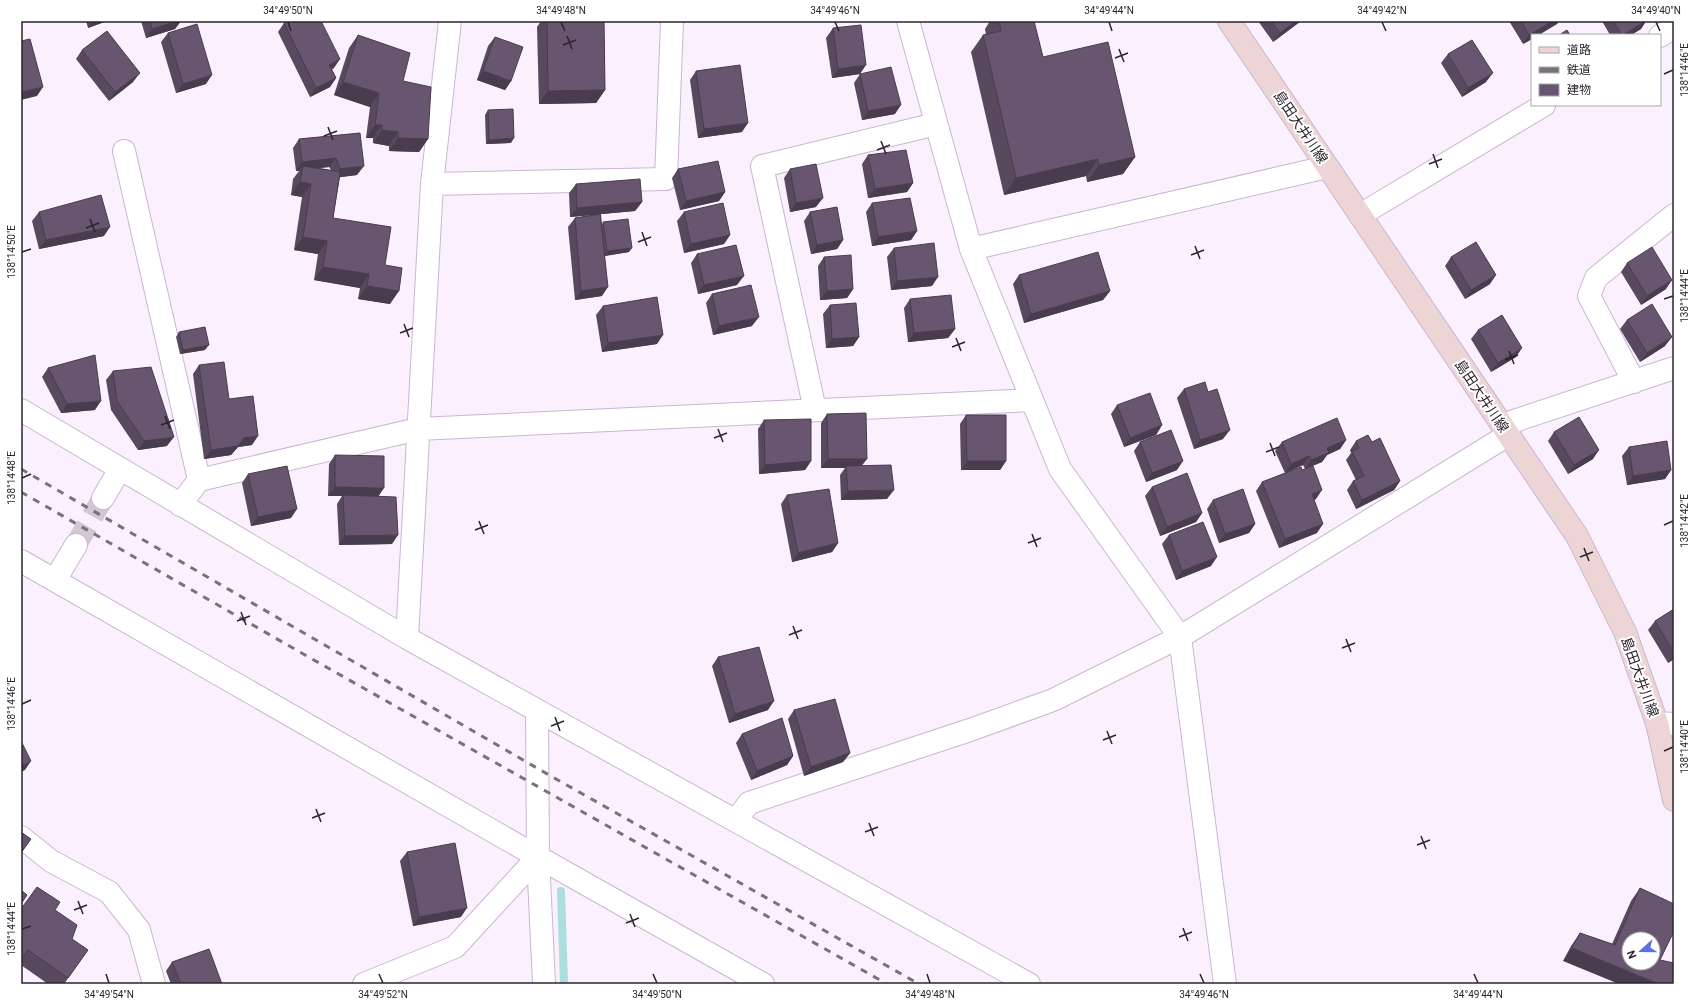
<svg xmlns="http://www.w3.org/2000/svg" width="1695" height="1005" font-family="Roboto,'Noto Sans JP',sans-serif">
<rect width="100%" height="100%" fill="#fbf1fe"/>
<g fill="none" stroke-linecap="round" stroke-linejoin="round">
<path stroke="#acdde1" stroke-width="8" d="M561,891L564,984"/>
<path stroke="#d2c8d5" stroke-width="22" stroke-dasharray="22 11" stroke-linecap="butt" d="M76,545L103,498"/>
<g stroke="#cbb5d3" stroke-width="24">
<path id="street" d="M908,21L971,249L1060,469L1180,637L1225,984
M1660,36L1674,27
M124,151L199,480
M432,184L666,179L672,21
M1360,215L1544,105
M971,249L1327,167
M1634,382L1589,296L1596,278L1674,215
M21,410L407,638L1029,984
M815,410L762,166L936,124
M1502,425L1674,368
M103,498L120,469
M180,505L199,480L418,429L1032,400
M21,561L538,857L763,984
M55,580L76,545
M407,638L432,184L450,21
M537,711L538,857L544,984
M1657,723L1674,724
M736,820L749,803L970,730L1053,700L1180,637L1508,435
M21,837L51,861L109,892L139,930L154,984
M364,984L455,947L538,857"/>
</g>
<g stroke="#cbb5d3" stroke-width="24">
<path id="secondary" d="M1229,21L1577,536L1625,632L1657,723L1674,800"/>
</g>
<use href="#street" stroke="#fff" stroke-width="22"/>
<use href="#secondary" stroke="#ecd5d4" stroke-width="22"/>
<path stroke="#7a717d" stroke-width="3" stroke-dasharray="7 7" stroke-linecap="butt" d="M21,469L549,775L919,984
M21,492L305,655L887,984"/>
</g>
<path fill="#59495f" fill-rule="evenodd" d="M86,21H107L88,28Z
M141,21H181L175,29L146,38Z
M541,21H604L605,90L596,103L539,104L537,27Z
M990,21H1034L1043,57L1135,157L1123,174L1087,182L1086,176L1004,195L971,52L983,35H986L985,29Z
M1258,21H1301L1273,42Z
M1509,21H1559L1557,24L1532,35V39L1523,44Z
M1602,21H1646L1641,29L1631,35H1610Z
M284,23L334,68L332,69L336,78L330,87L310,97L278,32Z
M833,28L860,74L832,78L826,38Z
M168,33L206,84L176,93L161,42Z
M358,35L403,81L428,139L419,152L389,151V146L373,143V138H366L370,107L334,95L349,48Z
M495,37L511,81L505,90L477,80L488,46Z
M82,50L133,82L109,101L76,59Z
M1448,54L1486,82L1462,97L1441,63Z
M696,71L742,132L698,138L690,80Z
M860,74L895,114L862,120L854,83Z
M488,110L511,143L486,144L485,115Z
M360,133L357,175L340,177L333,218L385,265L390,304L358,299L360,288L314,280L318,254L294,250L302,197L291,195L293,179L299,171H296L293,148L299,139ZM329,167L331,170L319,168Z
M868,155L913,183L907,192L868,198L862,164Z
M678,169L725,192L719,201L680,210L672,178Z
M790,169L816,207L790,212L784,178Z
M576,184L642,202L635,211L601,214L602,225L603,222L629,252L605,256L602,296L575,300L568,227L575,218L593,215L570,217L569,193Z
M872,203L917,231L911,240L872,246L866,212Z
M39,212L104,236L39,249L32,221Z
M684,212L730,235L724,244L684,253L677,221Z
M810,212L843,240L837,249L811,254L804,221Z
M894,248L932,286L891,290L887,257Z
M697,254L737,285L698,294L691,263Z
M824,257L853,289L847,298L820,300L818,266Z
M1451,257L1490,284L1465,299L1445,266Z
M1627,263L1666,289L1641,305L1621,272Z
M1019,275L1110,291L1103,300L1024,323L1013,284Z
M712,294L752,326L713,335L706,303Z
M910,299L955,329L948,338L908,342L904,308Z
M830,305L859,337L853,346L826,348L823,314Z
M603,306L657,344L602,352L596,315Z
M1627,320L1665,346L1640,362L1620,329Z
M1478,330L1516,357L1491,372L1471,339Z
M179,332L205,350L180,354L176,337Z
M199,365L229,399L252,445L238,447L231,455L204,459L193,374Z
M48,368L95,410L61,413L42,377Z
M113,371L167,446L138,450L111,410L106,380Z
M1184,389L1223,439L1194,449L1177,398Z
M1117,405L1162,425L1156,435L1124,447L1111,414Z
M827,414L862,466L887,499L841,500L840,475L845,468H821V423Z
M966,415L1006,461L1000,470H961L960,424Z
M764,420L811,461L805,470L759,474L758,429Z
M1554,432L1593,459L1568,474L1548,441Z
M1346,440L1340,449L1327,455L1322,462L1307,468L1316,499L1314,500L1317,533L1279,548L1256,491L1262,482L1285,473L1275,451L1282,442ZM1303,465L1305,469L1302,470L1286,473Z
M1356,441L1372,442L1400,481L1394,490L1356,509L1347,490L1353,481L1356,480L1346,460L1351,453L1350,450Z
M1140,442L1177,470L1146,482L1134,451Z
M1629,447L1671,470L1665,479L1627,485L1622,456Z
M335,455L378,496L392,544L339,545L337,504L342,496H328L329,464Z
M248,474L291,518L251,526L242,483Z
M1152,487L1202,513L1196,522L1160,536L1145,496Z
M787,495L838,543L832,552L792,562L781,504Z
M1213,500L1255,524L1249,533L1219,543L1207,509Z
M1169,535L1211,566L1176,580L1162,544Z
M1674,609V659L1668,663L1648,630L1655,621Z
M718,657L768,710L729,723L712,666Z
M794,710L850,753L843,762L804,776L788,719Z
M742,734L793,756L787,765L751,780L736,743Z
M407,852L461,917L413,926L400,861Z
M1640,888L1674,931L1563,961L1571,946L1580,933L1612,944L1631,901Z
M21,909L55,910L72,939L88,950L64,984H48L21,965Z
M172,962L222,984H171L166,971Z"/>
<path fill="#493c4e" d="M93,21H107L88,28Z
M178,21H181L175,29L146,38L152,29Z
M1296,21H1301L1273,42L1280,33Z
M1553,21H1559L1557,24L1539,35H1532V39L1523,44L1529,35Z
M1646,21L1641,29L1631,35H1623Z
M340,59L334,68L323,74L329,65Z
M866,65L860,74L832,78L838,69Z
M483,71L511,81L505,90L477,80Z
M140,73L133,82L109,101L115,92Z
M1493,73L1486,82L1462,97L1468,88Z
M212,75L206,84L176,93L183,84Z
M336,78L330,87L310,97L316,88Z
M343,82L379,93L370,107L334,95Z
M43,87L37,96L21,100V92Z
M605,90L596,103L539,104L548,91Z
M901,105L895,114L862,120L868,111Z
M748,123L742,132L698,138L704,129Z
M375,125H382L373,138H366Z
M382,130L398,132L389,146L373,143Z
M398,138L428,139L419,152L389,151Z
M514,138L511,143L486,144L489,140Z
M1135,157L1123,174L1087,182L1099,165Z
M336,158L329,167L302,170L303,166L299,171H296L302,162Z
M1098,159L1086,176L1004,195L1016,178Z
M364,166L357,175L334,178L340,169Z
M300,182L311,184L302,197L291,195Z
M913,183L907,192L868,198L875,189Z
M725,192L719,201L680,210L686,201Z
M823,198L816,207L790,212L796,203Z
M642,202L635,211L570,217L577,208Z
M110,227L104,236L39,249L46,240Z
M917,231L911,240L872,246L878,237Z
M730,235L724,244L684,253L691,244Z
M303,237L327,241L318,254L294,250Z
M843,240L837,249L811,254L817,245Z
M632,248L629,252L604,256L607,251Z
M323,267L369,274L360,288L314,280Z
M1496,275L1490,284L1465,299L1471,290Z
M744,276L737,285L698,294L704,285Z
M938,277L932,286L891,290L897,281Z
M1672,280L1666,289L1641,305L1647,296Z
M367,286L399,291L390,304L358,299Z
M608,287L602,296L575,300L581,291Z
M853,289L847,298L820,300L827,291Z
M1110,291L1103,300L1024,323L1031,314Z
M759,317L752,326L713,335L719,326Z
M955,329L948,338L908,342L914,333Z
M663,335L657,344L602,352L608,343Z
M859,337L853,346L826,348L832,339Z
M1672,337L1665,346L1640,362L1647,353Z
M209,345L205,350L180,354L183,350Z
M1522,348L1516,357L1491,372L1498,363Z
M101,401L95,410L61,413L67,404Z
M1162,425L1156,435L1124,447L1130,438Z
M1230,430L1223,439L1194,449L1200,440Z
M258,436L252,445L238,447L231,455L204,459L211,450L244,438Z
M174,437L167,446L138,450L144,441Z
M1346,440L1340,449L1327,455L1322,462L1305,469L1311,460L1327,448Z
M1599,450L1593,459L1568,474L1574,465Z
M1309,456L1303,465L1285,473L1291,464Z
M828,459H867L860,468L846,466L845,468H821Z
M811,461L805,470L759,474L765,465Z
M967,461H1006L1000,470H961Z
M1183,461L1177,470L1146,482L1152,473Z
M1671,470L1665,479L1627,485L1633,476Z
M1400,481L1394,490L1356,509L1362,500Z
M335,487L384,488L378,497L343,495L342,496H328Z
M894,490L887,499L841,500L848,491Z
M1322,490L1316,499L1306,503L1312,494Z
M297,509L291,518L251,526L258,517Z
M1202,513L1196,522L1160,536L1167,527Z
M1255,524L1249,533L1219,543L1225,534Z
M1323,524L1317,533L1279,548L1285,539Z
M398,535L392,544L339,545L345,536Z
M838,543L832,552L792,562L798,553Z
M1217,557L1211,566L1176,580L1182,571Z
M1674,655V659L1668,663Z
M774,701L768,710L729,723L735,714Z
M850,753L843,762L804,776L811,767Z
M793,756L787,765L751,780L757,771Z
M31,761L25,770L21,772V766Z
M467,908L461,917L413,926L419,917Z
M1572,948L1659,984H1619L1563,961Z"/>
<path fill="#68556f" stroke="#493c4e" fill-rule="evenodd" d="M150,21H178L152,29Z
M288,21H321L340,59L329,65L336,78L316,88L284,23Z
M547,21H604L605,90L548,91Z
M999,21H1034L1043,57L1108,42L1135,157L1099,165L1098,159L1016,178L983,35L1001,31Z
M1271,21H1296L1280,33Z
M1521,21H1553L1529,35Z
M1613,21H1646L1623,35H1622Z
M197,24L212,75L183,84L168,33Z
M861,25L866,65L838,69L833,28Z
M1567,30L1570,35H1559Z
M107,31L140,73L115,92L82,50Z
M358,35L410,53L403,81L431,87L428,139L398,138V132L382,130V125H375L379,93L343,82Z
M495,37L523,47L511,81L483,71Z
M30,39L43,87L21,92V41Z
M1472,40L1493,73L1468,88L1448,54Z
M740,65L748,123L704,129L696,71Z
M891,67L901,105L868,111L860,74Z
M513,109L514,138L489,140L488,110Z
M360,133L364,166L340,169L336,158L302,162L299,139Z
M906,150L913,183L875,189L868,155Z
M718,161L725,192L686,201L678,169Z
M816,164L823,198L796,203L790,169Z
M303,166L340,172L333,218L391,227L385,265L402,268L399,291L367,286L369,274L323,267L327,241L303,237L311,184L300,182Z
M640,179L642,202L577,208L576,184Z
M101,195L110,227L46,240L39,212Z
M910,198L917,231L878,237L872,203Z
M723,203L730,235L691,244L684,212Z
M837,207L843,240L817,245L810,212Z
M600,214L608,287L581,291L575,218Z
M628,219L632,248L607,251L603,222Z
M1476,242L1496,275L1471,290L1451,257Z
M934,243L938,277L897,281L894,248Z
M736,245L744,276L704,285L697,254Z
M1652,247L1672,280L1647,296L1627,263Z
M1098,252L1110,291L1031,314L1019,275Z
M851,255L853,289L827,291L824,257Z
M751,285L759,317L719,326L712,294Z
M951,295L955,329L914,333L910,299Z
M657,297L663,335L608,343L603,306Z
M856,303L859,337L832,339L830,305Z
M1652,304L1672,337L1647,353L1627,320Z
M1502,315L1522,348L1498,363L1478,330Z
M205,327L209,345L183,350L179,332Z
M95,355L101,401L67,404L48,368Z
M224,362L229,399L253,396L258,436L244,438L238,446L211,450L199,365Z
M151,367L174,437L144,441L117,401L113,371Z
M1205,382L1208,392L1217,389L1230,430L1200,440L1184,389Z
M1150,393L1162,425L1130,438L1117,405Z
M866,413L867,459H828L827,414Z
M966,415H1006V461H967Z
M1579,417L1599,450L1574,465L1554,432Z
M1337,418L1346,440L1327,448L1329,453L1311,460L1309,456L1291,464L1282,442Z
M811,419V461L765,465L764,420Z
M1171,430L1183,461L1152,473L1140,442Z
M1368,435L1372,442L1380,438L1400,481L1362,500L1353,481L1364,476L1352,451L1359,448L1356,441Z
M1667,441L1671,470L1633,476L1629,447Z
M335,455L384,456V488L335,487Z
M891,465L894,490L848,491L846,466Z
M287,466L297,509L258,517L248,474Z
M1313,466L1322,490L1312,494L1323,524L1285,539L1262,482L1301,467L1302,470Z
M1187,473L1202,513L1167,527L1152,487Z
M829,489L838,543L798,553L787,495Z
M1243,489L1255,524L1225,534L1213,500Z
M343,495L396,497L398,535L345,536Z
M1203,522L1217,557L1182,571L1169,535Z
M1674,609V653L1655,621Z
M759,647L774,701L735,714L718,657Z
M835,699L850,753L811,767L794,710Z
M782,718L793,756L757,771L742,734Z
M21,741L31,761L21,766Z
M21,832L31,839L21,853Z
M455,843L467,908L419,917L407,852Z
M37,887L60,902L55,910L77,925L72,939L88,950L68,978L28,950L23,957L21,955V909Z
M1640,888L1672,903L1674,906V931L1660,960L1674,963V984H1659L1572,948L1580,933L1615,945ZM1629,939H1653V963H1629Z
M21,890L27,895L21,904Z
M209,949L222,984H181L172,962Z"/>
<path fill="none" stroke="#2c232f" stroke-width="1.5" d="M288,22L291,31M561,22L565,31M835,22L839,31M1109,22L1112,31M1382,22L1386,31M1656,22L1660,31M567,36L572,49M563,45L576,40M1119,49L1124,62M1115,58L1128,53M1664,74L1673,70M328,127L333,140M324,136L337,131M881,141L886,154M877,150L890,145M1433,154L1438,168M1429,164L1442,159M90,219L95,232M86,228L99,223M642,232L647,246M638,242L651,237M1195,246L1200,259M22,252L31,249M1191,255L1204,250M1664,299L1673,296M404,324L409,337M400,333L413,328M956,338L961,351M952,347L965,342M1509,351L1514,364M1505,360L1518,355M165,416L170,429M161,425L174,420M718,429L723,442M714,438L727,433M1270,443L1275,456M1266,452L1279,447M22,478L31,474M479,521L484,534M1664,525L1673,521M475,530L488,525M1032,534L1037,547M1028,543L1041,538M1584,548L1589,561M1580,557L1593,552M241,612L246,625M237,621L250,616M793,626L798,639M789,635L802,630M1346,639L1351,652M1342,648L1355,643M22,704L31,700M555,717L560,731M551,726L564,721M1107,731L1112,744M1103,740L1116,735M1664,751L1673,747M316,809L321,822M312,818L325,813M869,823L874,836M865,832L878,827M1421,836L1426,849M1417,845L1430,840M78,901L83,914M74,910L87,905M630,914L635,927M626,923L639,918M1183,928L1188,941M22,929L31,926M1179,937L1192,932M106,974L109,983M379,974L383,983M653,974L657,983M927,974L930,983M1200,974L1204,983M1474,974L1478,983"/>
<g text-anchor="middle" stroke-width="4" stroke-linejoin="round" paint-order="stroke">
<g font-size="14" fill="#2c232f" stroke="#fff">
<text transform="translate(1301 127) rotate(56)" y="5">島田大井川線</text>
<text transform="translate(1482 396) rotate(56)" y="5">島田大井川線</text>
<text transform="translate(1640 677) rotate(70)" y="5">島田大井川線</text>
</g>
</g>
<rect width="1695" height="1005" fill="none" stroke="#ffffff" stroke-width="44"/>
<rect x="1531" y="34" width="130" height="72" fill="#ffffff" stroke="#aba7ac"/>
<rect x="1539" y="47" width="20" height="6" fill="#ecd5d4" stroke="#aba7ac"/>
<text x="1567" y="54" font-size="12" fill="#2c232f">道路</text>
<rect x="1539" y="67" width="20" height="6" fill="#7a717d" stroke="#aba7ac"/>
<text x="1567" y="74" font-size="12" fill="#2c232f">鉄道</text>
<rect x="1539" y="84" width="20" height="12" fill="#68556f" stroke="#aba7ac"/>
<text x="1567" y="94" font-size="12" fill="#2c232f">建物</text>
<g transform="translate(1641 951) rotate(249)"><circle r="19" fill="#ffffff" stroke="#aba7ac"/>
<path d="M0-3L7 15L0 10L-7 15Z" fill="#5b6ee5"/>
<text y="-6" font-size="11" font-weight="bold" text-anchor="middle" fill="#2c232f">N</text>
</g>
<rect x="22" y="22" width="1651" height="961" fill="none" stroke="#2c232f" stroke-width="1.5"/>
<g font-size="10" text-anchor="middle" fill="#2c232f">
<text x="288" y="14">34°49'50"N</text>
<text x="561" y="14">34°49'48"N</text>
<text x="835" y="14">34°49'46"N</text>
<text x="1109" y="14">34°49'44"N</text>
<text x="1382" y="14">34°49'42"N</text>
<text x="1656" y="14">34°49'40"N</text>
<text transform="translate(1684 70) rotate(-90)" y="4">138°14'46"E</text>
<text transform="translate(11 252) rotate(-90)" y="4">138°14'50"E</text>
<text transform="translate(1684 296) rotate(-90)" y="4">138°14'44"E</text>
<text transform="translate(11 478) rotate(-90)" y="4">138°14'48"E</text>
<text transform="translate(1684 521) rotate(-90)" y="4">138°14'42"E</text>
<text transform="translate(11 704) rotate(-90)" y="4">138°14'46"E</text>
<text transform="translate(1684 747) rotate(-90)" y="4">138°14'40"E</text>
<text transform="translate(11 929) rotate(-90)" y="4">138°14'44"E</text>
<text x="109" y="998">34°49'54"N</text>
<text x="383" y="998">34°49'52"N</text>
<text x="657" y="998">34°49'50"N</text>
<text x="930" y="998">34°49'48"N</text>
<text x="1204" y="998">34°49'46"N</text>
<text x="1478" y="998">34°49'44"N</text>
</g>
</svg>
